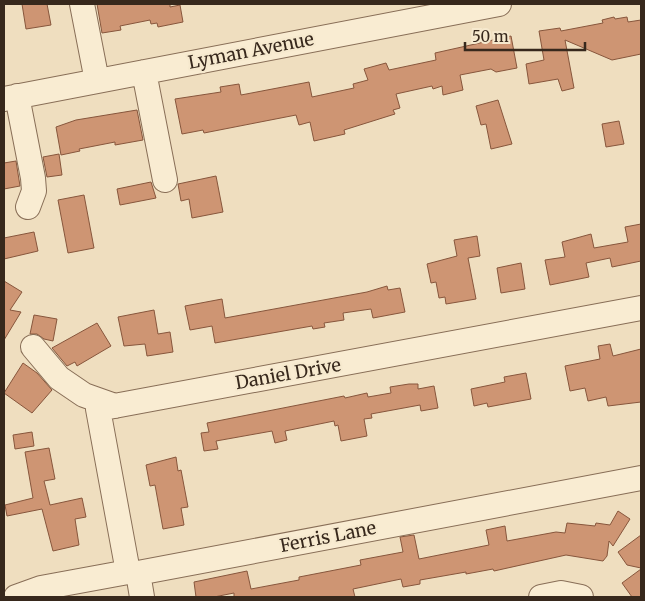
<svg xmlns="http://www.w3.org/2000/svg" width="645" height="601" font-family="Merriweather,serif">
<rect width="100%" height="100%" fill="#efdebf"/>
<path fill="#ce9573" stroke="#87563c" d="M22,4H47L51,25L26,29Z
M97,4H170V7L180,5L183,22L158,27L157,23L151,24L150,20L120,26L121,30L102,33Z
M614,17L615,19L627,17L628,22L641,20V54L612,60L565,40L574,88L562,91L558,79L529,84L526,64L544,60L539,31L560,28L561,31L603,23L602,20Z
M511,36L517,68L496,72L491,69L460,75L463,90L443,95L442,86L433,89L432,86L396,94L400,108L393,110L395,114L344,130L345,134L314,141L310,122L299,125L296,115L204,133L203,130L182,134L175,99L221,92L220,87L239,84L241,95L309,82L312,97L354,88L353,84L368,80L364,69L386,63L389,70L436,60L435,53Z
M498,100L512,144L491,149L486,124L481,125L476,106Z
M137,110L143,140L115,145V142L79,149L80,151L61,155L56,127L76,120Z
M619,121L624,144L606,147L602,124Z
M59,154L62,175L47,177L43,157Z
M16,161L20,186L4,189V163Z
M216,176L223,212L192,218L189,199L181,201L178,184Z
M151,182L156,198L120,205L117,189Z
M84,195L94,248L68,253L58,200Z
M641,224V261L612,267L610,258L586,263L589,277L550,285L545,260L565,257L562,242L591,234L594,248L628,242L625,227Z
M34,232L38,251L4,259V238Z
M477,236L480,256L468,258L476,299L446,304L445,297L439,298L436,282L431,283L427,264L457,256L454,240Z
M521,263L525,289L501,293L497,268Z
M4,281L22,292L10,310L21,312L4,340Z
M387,286L388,290L400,288L405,312L373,318L371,309L343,313L344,320L324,323L325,327L313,329L312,326L215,343L212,326L190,330L185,306L222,299L225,318L367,292Z
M154,310L158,334L170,332L173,352L147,356L145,344L124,346L118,317Z
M34,315L57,319L53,341L44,339L37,334H30Z
M97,323L111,346L77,366L75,362L67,366L52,348Z
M610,344L613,356L641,349V402L608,406L606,397L588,401L585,388L570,391L565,366L600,359L598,346Z
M23,363L37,373L52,390L32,413L4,393Z
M526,373L531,399L488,407L487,403L474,406L471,389L505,382L504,377Z
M409,384H418V389L434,386L438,408L421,411L420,405L371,414L372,418L364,419L367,436L341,441L338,425L335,426L334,421L285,431L287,440L275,443L272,431L216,441L218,449L204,451L201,433L209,432L207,423L344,396L345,398L367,393L368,397L391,393L390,387Z
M32,432L34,446L15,449L13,435Z
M49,448L55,479L44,481L50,505L82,498L86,517L75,519L79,545L53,551L42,509L7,516L5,505L33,498L25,452Z
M176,457L178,471L181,470L188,507L181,508L184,525L163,529L155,485L150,486L146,465Z
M618,511L630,519L613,546L609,541L607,556L603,561L566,555L494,571L493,569L466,574V572L420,580V584L403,587L401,579L353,589L355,597H234V593L214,597H196L194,582L247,571L251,589L299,580V577L361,565L360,560L403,552L400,537L414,535L419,559L489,545L486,530L505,526L507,541L556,532L565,533L567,523L595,526L596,523L610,525Z
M641,535V568L627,565L618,552Z
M641,569V597H632L622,583Z"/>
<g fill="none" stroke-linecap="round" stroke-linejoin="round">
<g stroke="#886e57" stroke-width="26">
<path id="minor" d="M82,4L97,81
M144,72L165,180
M17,96L33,178L34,191L28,207
M4,99L499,4
M33,347L59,378L84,395L115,406
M128,572L98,409L641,308
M138,573L142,597
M16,597L41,588L128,572L138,573L641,478
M541,597L561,593L581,597"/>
</g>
<use href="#minor" stroke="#f9ecd2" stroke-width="24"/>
</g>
<g text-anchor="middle" stroke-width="4.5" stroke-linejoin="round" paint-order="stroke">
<g font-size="18" fill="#37281c" stroke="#f6e9ce">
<text transform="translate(251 51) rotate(-11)" y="6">Lyman Avenue</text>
<text transform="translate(288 374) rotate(-10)" y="6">Daniel Drive</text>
<text transform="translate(328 537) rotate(-11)" y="6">Ferris Lane</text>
</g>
</g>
<rect width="645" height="601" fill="none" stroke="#37281c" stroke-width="10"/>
<path d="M465 42v8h120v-8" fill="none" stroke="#37281c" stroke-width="2.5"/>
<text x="472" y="42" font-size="15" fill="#37281c" stroke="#f6e9ce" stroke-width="4" paint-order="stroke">50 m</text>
</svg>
